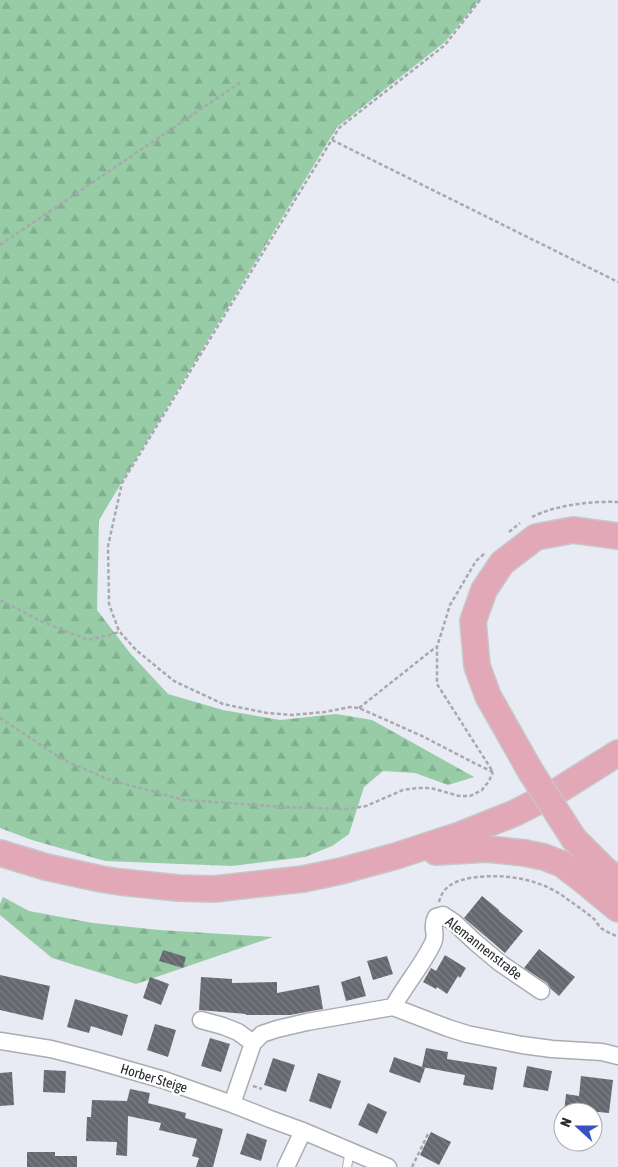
<svg xmlns="http://www.w3.org/2000/svg" width="618" height="1167" font-family="'Asap Condensed',sans-serif">
<defs>
<pattern id="forest-firs" width="22" height="20" patternUnits="userSpaceOnUse" patternTransform="scale(1.25)"><rect width="22" height="20" fill="#97cca7"/><path d="M5 1l3.5 6h-7zM16 11l3.5 6h-7z" fill="#82af90"/></pattern>
<pattern id="building-back-hatch" width="6" height="6" patternUnits="userSpaceOnUse" patternTransform="scale(1.25)"><rect width="6" height="6" fill="#66686f"/><path d="M-1 5l2 2M0 0l6 6M5-1l2 2" fill="none" stroke="#7c7e83"/></pattern>
</defs>
<rect width="100%" height="100%" fill="#e8ebf3"/>
<path fill="url(#forest-firs)" d="M0,0H479L445,42L337,127L99,520L97,610L130,653L168,694L223,710L280,720L336,714L372,720L474,777L448,785L415,773L383,771L364,787L349,834L332,846L305,857L232,866L105,861L32,840L0,828Z
M3,897L29,911L93,923L159,930L273,937L136,984L52,958L0,915V904Z"/>
<path fill="url(#building-back-hatch)" d="M482,896L499,910V911L523,931L505,953L464,918Z
M539,949L575,977L559,996L551,989L547,983L524,968Z
M163,950L186,957L183,968L159,961Z
M445,955L466,968L460,978L458,976L447,994L437,987L436,989L423,982L431,968L436,971Z
M387,956L393,974L373,980L367,961Z
M0,975L50,986L43,1020L0,1010Z
M360,976L366,996L346,1001L341,982Z
M150,977L169,984L161,1005L143,998Z
M201,977L232,979V983L277,982V993L319,985L323,1009L290,1015H246V1014L199,1010Z
M75,999L128,1015L122,1036L91,1026L89,1033L67,1027Z
M155,1024L176,1030L168,1057L147,1050Z
M210,1038L230,1044L221,1072L201,1066Z
M426,1048L448,1052L447,1059L497,1067L493,1090L463,1085L465,1075L422,1067Z
M394,1057L425,1068L420,1083L389,1072Z
M273,1058L295,1065L286,1092L264,1085Z
M527,1066L552,1071L548,1091L523,1087Z
M44,1070L66,1071L65,1093L43,1092Z
M12,1072L14,1105L0,1106V1073Z
M318,1073L341,1081L331,1109L309,1101Z
M581,1076L613,1080L609,1113L578,1110V1112H564L566,1094L579,1096Z
M130,1089L150,1093L148,1103L186,1113L185,1118L223,1129L213,1167H196L199,1158L192,1156L197,1139L159,1130L161,1123L128,1116L127,1156L116,1155L117,1142L86,1141L87,1117H91L92,1100L127,1101Z
M368,1103L387,1112L377,1134L358,1125Z
M431,1132L451,1142L439,1165L420,1155Z
M247,1133L267,1140L261,1161L240,1154Z
M27,1152H55V1156H77V1167H27Z"/>
<g fill="none" stroke-linecap="round" stroke-linejoin="round">
<g stroke="#a9acb3" stroke-width="10">
<path id="lane" d="M347,1167L350,1150"/>
</g>
<g stroke="#a9acb3" stroke-width="19">
<path id="street" d="M393,1007C405,985 422,966 433,943C438,932 430,929 436,917L443,915L455,923L475,942L500,963L541,991
M201,1020L223,1026L238,1032L253,1043
M0,1041L51,1049L94,1060L164,1080L232,1104L270,1119L303,1131L388,1167
M232,1104L253,1043L262,1034L277,1029L307,1022L393,1007L448,1028L467,1034L522,1045L552,1049L602,1052L618,1056
M286,1167L303,1131"/>
</g>
<g stroke="#c7c7c8" stroke-width="28">
<path id="primary" d="M531,772L488,696L477,666L473,621L484,590L502,563L536,537L573,530L618,536
M574,839L603,868L618,881
M436,852L487,849L525,853L544,857L562,864L584,881L618,909
M0,853L46,867L101,879L120,882L178,888L214,889L303,879L341,871L396,856L460,835L515,813L556,792L618,753"/>
</g>
<path stroke="#a7a9af" stroke-width="2.5" stroke-dasharray="4 2.5" stroke-linecap="butt" d="M480,0L445,45L339,128L122,483L108,546L109,604L119,631L136,650L174,681L223,704L267,713L292,715L325,712L350,707L359,708L422,736L476,764L493,772
M332,140L618,282
M0,245L241,82
M532,517C555,505 591,501 618,502
M509,532L520,523
M484,554L476,561L450,605L437,647V684L493,772
M0,600L41,621L88,640L120,632
M359,708L436,647
M0,718L62,759L107,779L184,800L284,807L348,809L366,806L403,790L417,788H431L459,796H470L482,790L489,781L493,772
M439,902C443,886 455,881 470,878C503,873 539,878 566,898C575,905 585,911 594,919C596,921 598,925 601,928C606,932 613,934 618,937
M253,1086L262,1089
M412,1167L429,1132"/>
<use href="#lane" stroke="#fff" stroke-width="8"/>
<use href="#street" stroke="#fff" stroke-width="16"/>
<use href="#primary" stroke="#e2a8b7" stroke-width="25"/>
<g stroke="#c7c7c8" stroke-width="28" stroke-linecap="butt">
<path id="primary-bridge" d="M531,772L574,839"/>
</g>
<use href="#primary-bridge" stroke="#e2a8b7" stroke-width="25"/>
</g>
<g text-anchor="middle" stroke-width="5" stroke-linejoin="round" paint-order="stroke">
<g font-size="14" fill="#28292c" stroke="#fff">
<text transform="translate(484 948) rotate(38)" y="5">Alemannenstraße</text>
<text transform="translate(154 1078) rotate(17)" y="5">Horber Steige</text>
</g>
</g>
<g transform="translate(578 1127) rotate(291)"><circle r="24" fill="#ffffff" stroke="#a9a9ab"/>
<path d="M0-4L9 19L0 12L-9 19Z" fill="#3751c3"/>
<text y="-8" font-size="14" font-weight="bold" text-anchor="middle" fill="#28292c">N</text>
</g>
</svg>
